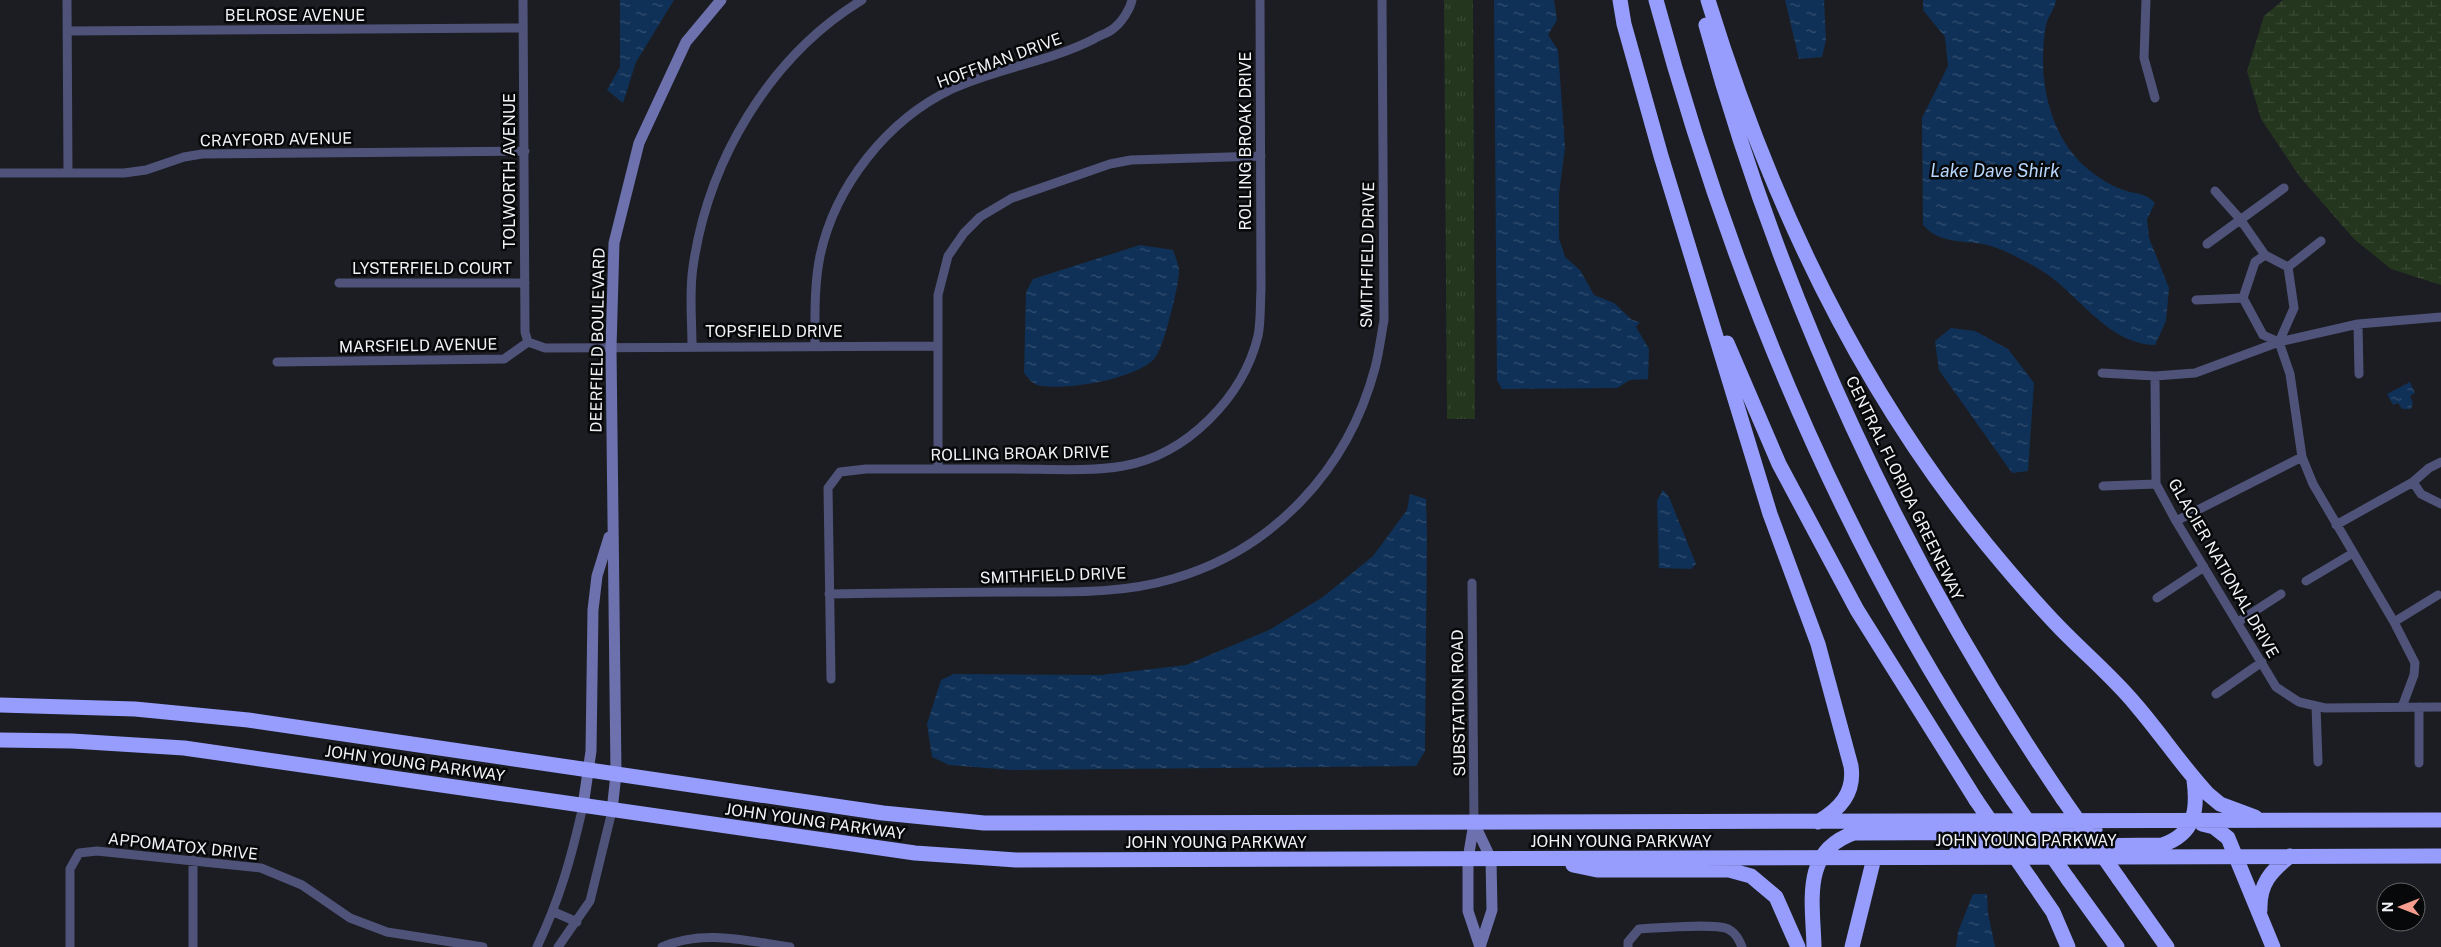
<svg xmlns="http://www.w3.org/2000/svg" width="2441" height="947" font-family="'Public Sans',sans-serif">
<defs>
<pattern id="grass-tufts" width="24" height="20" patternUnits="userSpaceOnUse" patternTransform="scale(1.25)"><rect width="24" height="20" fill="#25361e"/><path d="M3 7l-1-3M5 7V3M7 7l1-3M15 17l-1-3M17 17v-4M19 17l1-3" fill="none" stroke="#3a4a34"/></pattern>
<pattern id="wetland-marsh" width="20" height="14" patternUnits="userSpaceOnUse" patternTransform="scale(1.25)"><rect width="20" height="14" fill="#25361e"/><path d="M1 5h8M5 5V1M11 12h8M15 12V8" fill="none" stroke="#3a4a34"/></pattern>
<pattern id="water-ripples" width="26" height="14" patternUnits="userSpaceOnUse" patternTransform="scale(1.25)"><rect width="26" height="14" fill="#103157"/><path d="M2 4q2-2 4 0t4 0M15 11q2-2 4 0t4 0" fill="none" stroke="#334f70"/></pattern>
</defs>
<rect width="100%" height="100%" fill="#1b1d22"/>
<path fill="url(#grass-tufts)" d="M1444,0H1473L1475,419H1447Z"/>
<path fill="url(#wetland-marsh)" d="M2283,0H2441V285L2391,269L2354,239L2300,177L2261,119L2247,71L2264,16Z"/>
<path fill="url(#water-ripples)" d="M620,0H674L636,62L623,103L607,90L620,67Z
M1494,0H1554L1557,20L1548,35L1558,50L1565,147L1559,194V238L1565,257L1580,270L1594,295L1614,303L1632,320L1640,322L1636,327L1649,349L1648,379L1630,380L1617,388L1502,389L1497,380Z
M1785,0H1824L1826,40L1822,57L1799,59Z
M1923,0H2056C2055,9 2048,16 2046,25C2036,80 2050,147 2100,178C2106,182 2114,187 2121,189C2135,195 2143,191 2155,203L2147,219L2149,238L2169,288L2166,321L2155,345C2106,344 2077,291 2039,269C2025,261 2009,252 1994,247C1968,238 1943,247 1923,225L1922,118L1948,66L1945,37L1923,10Z
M1140,245L1173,250C1175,256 1178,263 1179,269C1180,282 1164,348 1155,358C1136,379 1069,390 1042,386C1033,385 1029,379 1024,373L1026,292L1033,279Z
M1951,328L1975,331L2008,349L2034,383L2028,471L2012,473L1939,370L1935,341Z
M2410,382L2415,393L2410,396L2413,403L2411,409H2402L2398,403L2393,405L2387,394Z
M1663,490L1669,497L1696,564L1691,569L1659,568L1657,501Z
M1410,494L1426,499L1427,533L1425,751L1416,766L1011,770L949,765L932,757L927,724L941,680L954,674L1101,675L1186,665L1269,630L1323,597L1373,556L1407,510Z
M1973,894H1987L1988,913L1995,947H1956L1958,932Z"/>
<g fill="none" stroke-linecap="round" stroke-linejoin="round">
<path stroke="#505379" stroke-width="9" d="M67,0L68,172
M523,0L525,332L528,342
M2146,0L2144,58L2155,98
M67,31L523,28
M0,173H124L146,170L184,157L202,154L525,151
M2215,191L2240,219L2265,255
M2207,244L2284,188
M2288,267L2321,241
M339,283H525
M2196,300L2243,298
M2441,317L2358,324L2279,342L2195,373L2155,376L2156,484L2176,521L2276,687L2299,702L2325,708L2441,707
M2358,324L2359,374
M528,342L545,348L937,346
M2279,342L2263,335L2243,298L2255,262L2265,255L2288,267L2294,308L2279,342L2290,374L2302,457L2313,484L2394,622L2415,663L2414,675L2402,707
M692,346C692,320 689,292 693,267C708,161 769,57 862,0
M815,346C815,316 814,286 820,256C835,186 887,120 952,89C997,68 1049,62 1094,39C1100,35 1109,33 1114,28C1122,22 1130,9 1132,0
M277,362L504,359L528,342
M2102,373L2155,376
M938,469V295L948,256L964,233L980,217L1012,198L1110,164L1131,160L1261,156
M2413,482L2421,494L2441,504
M2103,486L2156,484
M2176,521L2302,457
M2336,525L2413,482L2429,468L2441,462
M2306,581L2353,553
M1472,583L1474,823
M829,594C891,593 953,592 1014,592C1067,592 1122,594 1172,579C1273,550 1348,470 1375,368C1379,353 1381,336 1384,320L1382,0
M2157,598L2204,567
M2238,622L2281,594
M2394,622L2438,595
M831,679L828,488L840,472L866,469C915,469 964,469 1014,469C1048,469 1089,472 1123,466C1187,455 1243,397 1258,336C1261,321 1260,305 1261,290L1260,0
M2216,694L2262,662
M2316,706L2318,762
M2419,763V707
M193,860V947
M554,912L577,922
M70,947V869L79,853L97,851L261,868L302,885L350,918L387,932L483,947
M537,947C560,898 571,859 583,806
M558,947L590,901L612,811
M662,947C704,929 747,941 790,947
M1628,947V942L1639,929C1657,928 1714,923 1728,929C1736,933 1739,940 1742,947"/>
<path stroke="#6d71ae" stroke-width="11" d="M583,806L591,751L593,610L597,576L609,537
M612,811L616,774L611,348L614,243L639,143L686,42L721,0
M1474,823L1491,859L1492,910L1480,947
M1474,823L1468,859V911L1480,947"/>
<path stroke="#979dfc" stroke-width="15" d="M1620,0L1624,24L1661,156L1770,514L1818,644L1851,766C1855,793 1840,809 1818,822
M1656,0C1732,282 1847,558 2013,800
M1708,0C1768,195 1857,386 1987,545C2010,573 2034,601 2059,627C2084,653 2113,677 2136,705C2161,734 2182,766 2208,794L2220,804L2255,817
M1706,25C1781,300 1903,564 2063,799
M1727,343L1779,464L1857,610L1976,800
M0,705L135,709L248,720L883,813L984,823L2441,820
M0,740L72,741L184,748L915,853L1016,860L2441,856
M2202,824L2214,827L2228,838L2273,947
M1956,853L1976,847L2162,845C2195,834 2198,810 2194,780
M1573,865L1597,870H1729L1751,876L1776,897L1798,947
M2068,879L2117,947
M2119,879L2167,947
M2031,880L2053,912L2068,947
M2260,910C2259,884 2271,871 2290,856
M1814,947C1813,902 1801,851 1854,833L2091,832L2095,830
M1852,947L1874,858"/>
<path stroke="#979dfc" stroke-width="15" d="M2063,799L2119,879
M1976,800L2031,880
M2013,800L2068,879"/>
</g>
<g text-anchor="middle" stroke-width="5" stroke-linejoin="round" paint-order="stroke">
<g font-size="16" fill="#f0f2f5" stroke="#070809">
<text x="295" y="21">BELROSE AVENUE</text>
<text transform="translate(999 60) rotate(-20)" y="6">HOFFMAN DRIVE</text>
<text transform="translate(276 139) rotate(-1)" y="6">CRAYFORD AVENUE</text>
<text transform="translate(1245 141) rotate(-90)" y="6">ROLLING BROAK DRIVE</text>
<text transform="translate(509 171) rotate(-90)" y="6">TOLWORTH AVENUE</text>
<text transform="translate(1367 255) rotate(-89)" y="6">SMITHFIELD DRIVE</text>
<text x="432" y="274">LYSTERFIELD COURT</text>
<text x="774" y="337">TOPSFIELD DRIVE</text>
<text transform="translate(597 340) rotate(-89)" y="6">DEERFIELD BOULEVARD</text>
<text transform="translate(418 345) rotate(-1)" y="6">MARSFIELD AVENUE</text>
<text transform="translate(1020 453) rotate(-1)" y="6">ROLLING BROAK DRIVE</text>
<text transform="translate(1905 488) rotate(64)" y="6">CENTRAL FLORIDA GREENEWAY</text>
<text transform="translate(2224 568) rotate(60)" y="6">GLACIER NATIONAL DRIVE</text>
<text transform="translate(1053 575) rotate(-2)" y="6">SMITHFIELD DRIVE</text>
<text transform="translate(1458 703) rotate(-91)" y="6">SUBSTATION ROAD</text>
<text transform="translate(415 763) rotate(8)" y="6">JOHN YOUNG PARKWAY</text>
<text transform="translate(815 821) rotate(8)" y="6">JOHN YOUNG PARKWAY</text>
<text x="2026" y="846">JOHN YOUNG PARKWAY</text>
<text x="1621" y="847">JOHN YOUNG PARKWAY</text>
<text x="1216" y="848">JOHN YOUNG PARKWAY</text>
<text transform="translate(183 846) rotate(6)" y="6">APPOMATOX DRIVE</text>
</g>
<g font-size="18" font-style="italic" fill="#b6d6fd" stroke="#070809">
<text x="1995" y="177">Lake Dave Shirk</text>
</g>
</g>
<g transform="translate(2401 907) rotate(270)"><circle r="24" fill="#070809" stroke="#646667"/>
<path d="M0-4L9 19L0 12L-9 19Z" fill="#f59d8e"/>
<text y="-8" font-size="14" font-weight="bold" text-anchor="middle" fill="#f0f2f5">N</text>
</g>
</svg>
